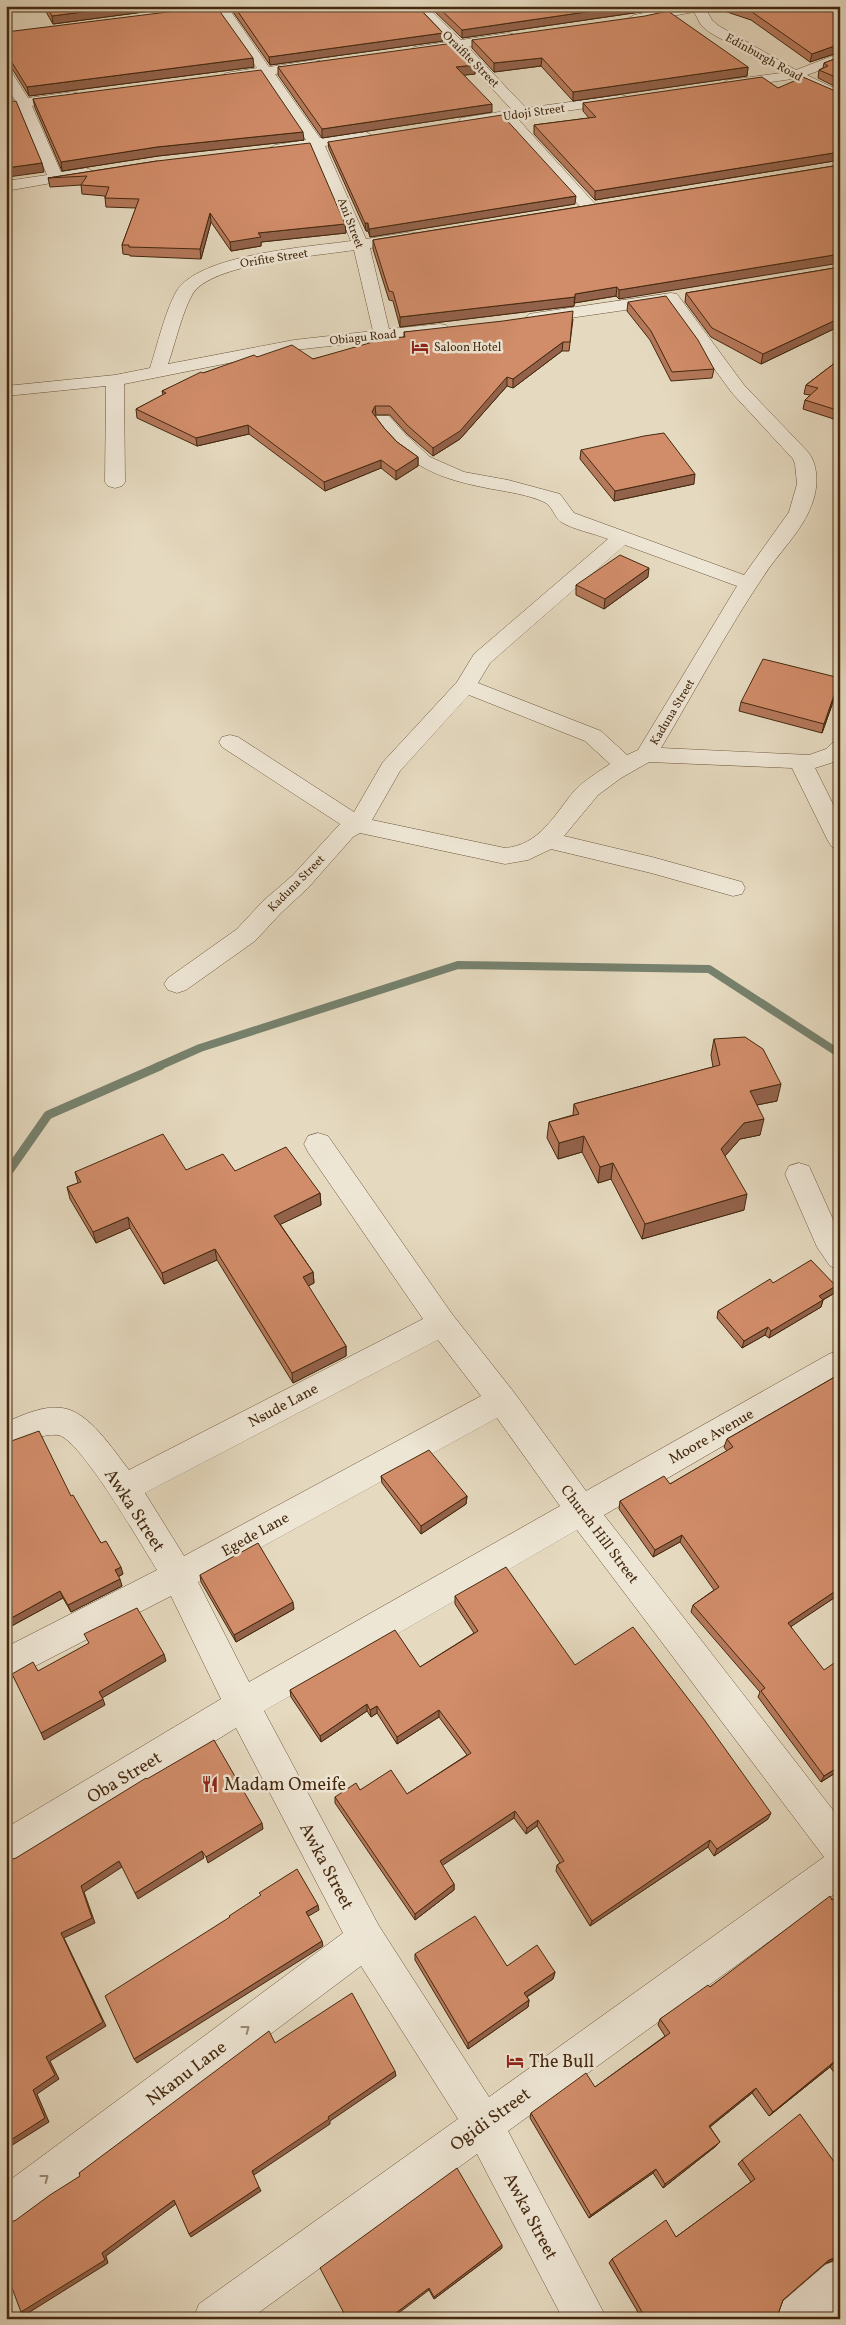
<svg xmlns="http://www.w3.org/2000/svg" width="846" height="2325" font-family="Vollkorn,serif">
<rect width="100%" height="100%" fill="#e5d9bf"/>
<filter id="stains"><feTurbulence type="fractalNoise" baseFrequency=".004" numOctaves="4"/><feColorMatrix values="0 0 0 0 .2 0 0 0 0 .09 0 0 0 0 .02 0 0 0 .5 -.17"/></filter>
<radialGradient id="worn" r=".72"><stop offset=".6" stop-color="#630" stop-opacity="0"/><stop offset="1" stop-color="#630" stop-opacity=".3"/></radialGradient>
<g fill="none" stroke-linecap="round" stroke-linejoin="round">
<path stroke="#76816d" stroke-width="8" d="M157,1067L200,1048L458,965L709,969L840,1054"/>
<path stroke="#76816d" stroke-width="9" d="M6,1175L48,1115L160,1066"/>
<g stroke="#6d553b" stroke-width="2">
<path id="service" d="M6,377L10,380L14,391L13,393L6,392Z"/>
</g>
<g stroke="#6d553b" stroke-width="1">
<path id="minor" d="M214,6H227L269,67L315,60L320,61L322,64L320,67L275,74L320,138L366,132L373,136L366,140L325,146L366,239L411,232L417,234L419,237L417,240L411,242L370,248L389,329L440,324L446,325L449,329L446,333L440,334L294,350L124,384L125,482L122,486L115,488L108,486L105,482L106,386L6,396V386L115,375L150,368C157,346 165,312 176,292C198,254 309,247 351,241L311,148L275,153L268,149L275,145L306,140L262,76L226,81L219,77L226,73L257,68ZM354,250L373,331L294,340L168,364C175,344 182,313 192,295C209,263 319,256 354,250Z
M412,6H426L461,40L508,33L513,34L515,37L513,40L468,47L526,108L621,95L626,96L628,99L621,103L517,118L596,205L598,208L596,211H584L503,120L466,125L461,124L459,121L461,118L512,110L455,49L419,54L414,53L412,50L414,47L447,42Z
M681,6H709L706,9L712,20L719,26L796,70L840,53V63L807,75L840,91V101L792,79L728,88L723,87L721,84L728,80L781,73L709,32L701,25L694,12L634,23L627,19L634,15Z
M6,70L11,71L28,98L72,92L77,93L79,96L77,99L32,106L61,172L86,168L91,170L94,173L91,176L6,191V181L47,175L19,108L6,109V101L15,100L6,86Z
M671,293L677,294L744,385L809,453C819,468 818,488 812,504C802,532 778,553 763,577C726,632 695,691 661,748L809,755L826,749L832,743L840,741V760L815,768L840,818V849L832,847L828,841L792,768L649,762L621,778L598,795L564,836L652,857L742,882L745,888L742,894L733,896L651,873L551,849L528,860L505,864L360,833L353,837L308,888L281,913L255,941L186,990L177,993L168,990L164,984L168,978L237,929L263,901L292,876L340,824L222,747L219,742L222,737L230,735L238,737L354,812L383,762L457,682L474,654L608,539C593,533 574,530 561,522C554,517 552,505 544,502C529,495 509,492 492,489C439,479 406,467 374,420L377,416H389L406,435L430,457L464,472L508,480L560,494L574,513L744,575L789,512L797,484L795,464L793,459L732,393L667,304L535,323L529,322L526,318L529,314L535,313ZM625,545L737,586L638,750L627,755L601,731L478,683L490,663ZM469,695L585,741L610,764C598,772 585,780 575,790C554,815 540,845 505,848L372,820L400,771Z
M318,1133L328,1136L452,1314L513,1391L586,1491L829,1354L840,1350V1378L604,1515L840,1819V1890L508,2131L607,2319H563L477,2154L250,2319H193L199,2304L458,2119L361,1966L20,2222L6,2228V2183L343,1933L236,1728L19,1862L6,1867V1828L221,1699L171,1596L6,1681V1647L157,1570C143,1548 80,1438 58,1435C41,1433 22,1444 6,1450V1422C23,1415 44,1405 62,1408C89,1411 113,1450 129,1470L423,1319L308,1152L304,1144L308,1136ZM438,1340L481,1396L184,1556L145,1493ZM497,1418L560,1506L249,1682L198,1582ZM577,1530L824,1857L489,2097L379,1926L264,1711Z
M799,1163L809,1166L840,1235V1270L830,1266L817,1247L785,1174L789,1166Z
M840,2259V2308L827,2319H774L780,2304L825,2265Z"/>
</g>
<use href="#service" fill="#eee6d5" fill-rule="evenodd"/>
<use href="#minor" fill="#eee6d5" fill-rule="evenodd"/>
</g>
<path fill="#b4785a" stroke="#45290f" d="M44,6H189L53,24L45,10Z
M233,6H417L443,33V41L270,65L233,12Z
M429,6H654V10L462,38Z
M725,6H840V52L810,62L751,20L724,11Z
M6,32L254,67L29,96L13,70L6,69Z
M472,40L748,67L747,76L573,101L541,66L494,72L472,48Z
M840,57V88L834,86L818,78L819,70L823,68L824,63Z
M475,65V74L464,75L492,112L322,138L278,75V67Z
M778,88L840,93V160L595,200L534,134V125L589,118L583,111V103Z
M33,99L304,140L158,156L62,171L35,108Z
M328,142L575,204L370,237L368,231H366L329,149Z
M157,161L345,224L346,233L261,242V246L231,251L211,222L201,259L130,256V255L123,254L122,245L136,208L106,207L105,198V196L82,194L81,185L50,187L48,178Z
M840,165L619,299L616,296L574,303V306L400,327L393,301L389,300L373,249V240Z
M840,267V326L761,364L711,337L685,302L686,293Z
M628,302L714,369L712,378L671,381L650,340L627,311Z
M573,319L569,351H562L513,388L507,386L460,439L433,456L407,434L390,415H376L375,416L384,428L397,442L418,457V466L396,480L381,468L325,491L249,434L197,446L137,418L136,409L163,395L162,391L203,373L257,357L313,359L404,337V332Z
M840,359V421L803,409L805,400L810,395L804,394L806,385Z
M581,450L694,484L614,501L580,459Z
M648,577L604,609L576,595V585Z
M840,681L838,688L822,733L739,711L741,702Z
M714,1039L777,1101L757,1105L760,1135L740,1139L725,1156L744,1210L642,1239L611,1179L598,1183L582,1152L558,1159L547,1138L549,1122L573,1115L574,1104L713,1067L711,1055Z
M186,1170L235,1171L320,1193L321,1205L280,1224L313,1272L314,1283L308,1286L346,1346V1356L293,1383L217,1260L164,1284L130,1228L96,1243L70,1199L67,1187L78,1183L75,1172Z
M773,1283L833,1294L823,1300L821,1307L769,1338L765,1335L742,1348L717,1318L718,1311Z
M840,1374V1594L791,1626L840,1770L821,1782L758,1697L760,1692L691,1612L693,1605L714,1590L680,1542L653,1557L619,1509L620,1501L670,1484L727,1451L724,1447L727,1439Z
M6,1443L71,1496L101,1543L123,1574L118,1577L122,1586L71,1612L63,1598L6,1629Z
M381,1476L467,1496L466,1504L421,1534L382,1483Z
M200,1575L294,1609L236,1642L201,1582Z
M455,1596L575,1665L768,1819L714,1856L708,1847L590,1926L556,1871L557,1865L560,1863L537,1826L526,1834L514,1818L442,1865L454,1884V1890L415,1920L335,1803V1797L360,1790L407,1794L467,1755L439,1717L397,1744L377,1713L371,1717L367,1711L321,1742L291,1697L290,1690L420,1667L474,1633L455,1604Z
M840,1894V2080L830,2067L769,2116L752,2093L710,2127L720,2142L716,2146L663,2188L653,2173L589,2218L530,2118L531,2113L595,2087L665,2036L658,2025L660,2019L710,1987Z
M415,1954L507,1966L555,1972L553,1979L527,1997L529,2000L528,2007L468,2049L415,1960Z
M742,2160L840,2170V2258L826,2263L783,2300L777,2317L830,2318L840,2311V2319H642L609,2263L612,2259L676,2237L751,2182L738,2164Z
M502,2248L434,2299L429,2290L320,2268Z"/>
<path fill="#92624a" stroke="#45290f" d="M128,6H189L53,24L52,16Z
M627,6H654V10L462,38V30Z
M443,33V41L270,65L269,57Z
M840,44V52L810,62L812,54Z
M253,58L254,67L29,96L27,87Z
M542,58L541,66L494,72V63Z
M475,65V74L456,76V67Z
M748,67L747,76L573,101V92Z
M10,89L12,98L6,99V90Z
M492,104V112L322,138V129Z
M303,132L304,140L158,156L62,171L61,162L157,147Z
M840,152V160L595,200V191Z
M42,163L44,172L8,177L6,179V168Z
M576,196L575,204L370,237L369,229Z
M210,213L211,222L201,259L200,249Z
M365,223H368V231H366Z
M345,224L346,233L261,242V246L231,251L230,242L258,233Z
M840,254V263L619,299V290Z
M617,287L616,296L574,303L575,294Z
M575,297L574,306L400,327V317Z
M840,318V326L761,364L763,354Z
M563,342L562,351L513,388V379Z
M507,377V386L460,439L433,456V448Z
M375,406L376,415L372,421V412Z
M248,425L249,434L197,446L196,438Z
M418,457V466L396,480V471Z
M381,460V468L325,491L324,482Z
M695,474L694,484L614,501L615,491Z
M649,568L648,577L604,609L605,599Z
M840,680L838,688L822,733L824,724Z
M781,1084L777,1101L746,1107L750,1091Z
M764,1119L760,1135L740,1139L717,1165L721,1149L744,1123Z
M584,1136L582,1152L558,1159L559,1143Z
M613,1163L611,1179L598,1183L600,1167Z
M320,1193L321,1205L275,1227L274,1216Z
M747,1194L744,1210L642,1239L645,1224Z
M128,1217L130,1228L96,1243L93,1232Z
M215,1249L217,1260L164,1284L162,1273Z
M313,1272L314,1283L304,1288L303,1277Z
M836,1286L833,1294L817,1303L819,1296Z
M823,1300L821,1307L769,1338L771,1331Z
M768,1327L765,1335L742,1348L744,1341Z
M346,1346V1356L293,1383L292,1373Z
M467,1496L466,1504L421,1534V1526Z
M682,1535L680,1542L653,1557L655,1550Z
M121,1567L123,1574L117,1577L115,1570Z
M120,1579L122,1586L71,1612L68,1605Z
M840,1588V1594L786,1630L788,1623Z
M60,1591L63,1598L6,1629V1621Z
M293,1602L294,1609L236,1642L234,1635Z
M164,1654L166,1661L102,1698L99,1692Z
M103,1699L105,1705L44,1740L41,1733Z
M367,1704V1711L321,1742L320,1736Z
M377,1706V1713L371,1717L370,1710Z
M439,1710V1717L397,1744V1737Z
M840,1766V1770L821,1782L824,1776Z
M515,1811L514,1818L440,1867V1861Z
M771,1813L768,1819L714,1856L717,1849Z
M538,1820L537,1826L526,1834L527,1828Z
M262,1823L263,1829L208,1863L206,1857Z
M710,1840L708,1847L590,1926L592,1921Z
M202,1851L204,1858L138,1899L135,1893Z
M119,1861L122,1867L84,1892L95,1923L64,1938L106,2026L50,2061L59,2079L37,2094L49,2122L6,2149V2143L33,2090L46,2057L61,1933L81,1886Z
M454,1884V1890L415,1920V1914Z
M318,1905L319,1910L307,1917L306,1912Z
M322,1941L323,1946L137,2063L134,2059Z
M555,1972L553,1979L523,1999L524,1993Z
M529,2000L528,2007L468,2049V2043Z
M835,2061L830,2067L769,2116L773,2112Z
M395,2071L396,2076L330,2121V2124L254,2175L252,2171L328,2117Z
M756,2088L752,2093L706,2130L709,2126Z
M720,2142L716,2146L663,2188L665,2184Z
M656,2169L653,2173L589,2218L591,2215Z
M259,2187L261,2191L191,2237L189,2234Z
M174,2200L176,2204L106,2256L108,2263L25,2315L21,2312Z
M502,2245V2248L434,2299V2297Z
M840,2256V2258L824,2264L829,2260Z
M429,2288V2290L391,2319H388Z"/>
<path fill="#d18c69" stroke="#45290f" d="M46,6H128L52,16Z
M216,6L253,58L27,87L11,61L6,60V32Z
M234,6H417L443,33L269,57Z
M437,6H627L462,30Z
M735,6H840V44L812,54L752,12Z
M668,11L748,67L573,92L542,58L494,63L472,40L645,16Z
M454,43L475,65L456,67L492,104L322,129L278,67Z
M840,57V79L819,70L828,66L824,63Z
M261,70L303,132L157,147L61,162L33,99Z
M762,77L778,88L803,77L840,93V152L595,191L534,125L596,117L583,103Z
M6,83L10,89L6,90Z
M16,101L42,163L6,168V102Z
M502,115L576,196L369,229L368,223H365L328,142Z
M310,143L345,224L258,233L261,237L230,242L210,213L200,249L129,247V245H122L139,199L105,198L109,187L81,185L87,176L48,178L157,161Z
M840,165V254L619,290L617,287L575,294V297L400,317L393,292L389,291L373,240Z
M840,267V318L763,354L712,328L686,293Z
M666,296L698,340L714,369L672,372L651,331L628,302Z
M573,311L570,342H563L513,379L507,377L460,431L433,448L407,425L390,406H375L372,412L384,428L397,442L418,457L396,471L381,460L324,482L248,425L196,438L136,409L166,393L162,391L201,372L203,373L254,355L257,357L292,345L313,359L387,338L405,337L404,332L503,321Z
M840,359V411L805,400L818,388L806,385Z
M664,433L695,474L615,491L581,450L644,436Z
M620,555L649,568L605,599L576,585Z
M763,659L840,678L824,724L741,702Z
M745,1037L763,1049L781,1084L750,1091L764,1119L744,1123L721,1149L747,1194L645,1224L613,1163L600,1167L584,1136L559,1143L549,1122L579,1114L574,1104L720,1065L714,1039Z
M163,1134L186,1170L223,1154L235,1171L286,1147L320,1193L274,1216L313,1272L303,1277L346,1346L292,1373L215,1249L162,1273L128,1217L93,1232L67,1187L81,1182L75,1172Z
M811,1260L836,1286L819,1296L823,1300L771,1331L768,1327L744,1341L718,1311L770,1279L773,1283Z
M840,1374V1588L788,1623L824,1670L840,1659V1766L824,1776L761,1691L765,1688L693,1605L719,1587L682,1535L655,1550L620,1501L664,1476L670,1484L733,1447L727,1439Z
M39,1431L71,1496L73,1495L101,1543L106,1541L121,1567L115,1570L120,1579L68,1605L60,1591L6,1621V1443Z
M429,1450L467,1496L421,1526L381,1476Z
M258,1543L293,1602L234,1635L200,1575Z
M506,1567L575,1665L633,1627L703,1718L771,1813L717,1849L710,1840L592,1921L557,1865L564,1861L538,1820L527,1828L515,1811L440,1861L454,1884L415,1914L335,1797L356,1783L360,1790L391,1770L407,1794L471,1753L439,1710L397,1737L377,1706L370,1710L367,1704L320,1736L290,1690L395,1630L420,1667L478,1631L455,1596Z
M137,1608L164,1654L99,1692L103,1699L41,1733L12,1674L33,1662L38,1671L89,1643L84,1634Z
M214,1740L262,1823L206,1857L202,1851L135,1893L119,1861L81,1886L92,1918L61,1933L103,2022L46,2057L55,2075L33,2090L45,2118L6,2143V1861L16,1858L146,1778L147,1779Z
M297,1869L318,1905L306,1912L322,1941L134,2059L105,1996L230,1917L229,1916L261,1895L259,1893Z
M840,1894V2068L835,2061L773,2112L756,2088L709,2126L720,2142L665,2184L656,2169L591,2215L531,2113L586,2073L595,2087L670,2033L660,2019L708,1985L710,1987L830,1896L832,1900Z
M475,1916L507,1966L537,1945L555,1972L524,1993L529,2000L468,2043L415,1954Z
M352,1993L395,2071L328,2117L329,2119L252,2171L259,2187L189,2234L174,2200L102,2253L105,2260L21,2312L6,2272V2224L16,2220L50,2195L80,2176L79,2173L269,2031L275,2043Z
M800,2114L840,2170V2256L829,2260L783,2300L777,2317L832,2318L840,2312V2319H646L612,2259L666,2220L676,2237L755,2179L742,2160Z
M457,2168L502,2245L434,2297L429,2288L388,2319H347L320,2268Z"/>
<defs><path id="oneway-chevron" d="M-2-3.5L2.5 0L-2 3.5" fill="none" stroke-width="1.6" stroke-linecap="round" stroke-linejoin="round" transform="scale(1.25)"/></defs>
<g stroke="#9a8872">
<use href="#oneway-chevron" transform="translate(246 2029) rotate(-37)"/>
<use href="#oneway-chevron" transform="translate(45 2178) rotate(-37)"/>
</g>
<defs>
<g id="hotel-bare" transform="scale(1.35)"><path d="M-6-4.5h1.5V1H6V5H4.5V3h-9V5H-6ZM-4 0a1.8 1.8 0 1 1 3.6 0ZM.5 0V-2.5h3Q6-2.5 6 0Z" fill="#8f2418" stroke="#eee6d5" stroke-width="2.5" paint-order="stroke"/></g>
<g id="restaurant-bare" transform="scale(1.35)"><path d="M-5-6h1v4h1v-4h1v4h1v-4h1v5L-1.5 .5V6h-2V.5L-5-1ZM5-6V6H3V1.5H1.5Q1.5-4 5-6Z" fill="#8f2418" stroke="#eee6d5" stroke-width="2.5" paint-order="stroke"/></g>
</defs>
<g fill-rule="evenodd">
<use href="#hotel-bare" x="420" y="347"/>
<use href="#restaurant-bare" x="210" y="1784"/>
<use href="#hotel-bare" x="515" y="2061"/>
</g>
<g text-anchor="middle" stroke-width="5" stroke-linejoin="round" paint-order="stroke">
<g font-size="12" fill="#45290f" stroke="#eee6d5">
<text transform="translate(764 57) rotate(29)" y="4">Edinburgh Road</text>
<text transform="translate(471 59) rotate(45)" y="4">Oraifite Street</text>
<text transform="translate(534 112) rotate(-8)" y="4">Udoji Street</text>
<text transform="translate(351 223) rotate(69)" y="4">Ani Street</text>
<text transform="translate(274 258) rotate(-9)" y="4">Orifite Street</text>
<text transform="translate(363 337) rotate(-6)" y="4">Obiagu Road</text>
<text transform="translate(672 712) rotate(-59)" y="4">Kaduna Street</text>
<text transform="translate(296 883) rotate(-45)" y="4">Kaduna Street</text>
</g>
<g font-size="12" fill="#45290f" stroke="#eee6d5" text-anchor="start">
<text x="434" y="351">Saloon Hotel</text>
</g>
<g font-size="15" fill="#45290f" stroke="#eee6d5">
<text transform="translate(283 1405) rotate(-28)" y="5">Nsude Lane</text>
<text transform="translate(711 1436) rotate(-30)" y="5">Moore Avenue</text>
<text transform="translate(255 1534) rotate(-29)" y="5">Egede Lane</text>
<text transform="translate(600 1534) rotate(53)" y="5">Church Hill Street</text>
</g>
<g font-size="18" fill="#45290f" stroke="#eee6d5">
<text transform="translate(135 1510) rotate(57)" y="6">Awka Street</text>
<text transform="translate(124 1777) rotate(-31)" y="6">Oba Street</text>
<text transform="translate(327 1866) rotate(62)" y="6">Awka Street</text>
<text transform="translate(186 2073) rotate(-37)" y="6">Nkanu Lane</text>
<text transform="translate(490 2119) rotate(-36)" y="6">Ogidi Street</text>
<text transform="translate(531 2216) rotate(62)" y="6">Awka Street</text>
</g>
<g font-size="18" fill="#45290f" stroke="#eee6d5" text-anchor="start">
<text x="224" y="1790">Madam Omeife</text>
<text x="529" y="2067">The Bull</text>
</g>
</g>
<rect width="846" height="2325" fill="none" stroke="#e5d9bf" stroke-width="25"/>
<rect x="8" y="8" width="831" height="2310" fill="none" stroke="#45290f" stroke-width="2.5"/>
<rect x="12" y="12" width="821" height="2300" fill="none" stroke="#45290f"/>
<rect width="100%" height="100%" filter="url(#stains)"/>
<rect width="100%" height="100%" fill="url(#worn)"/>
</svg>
